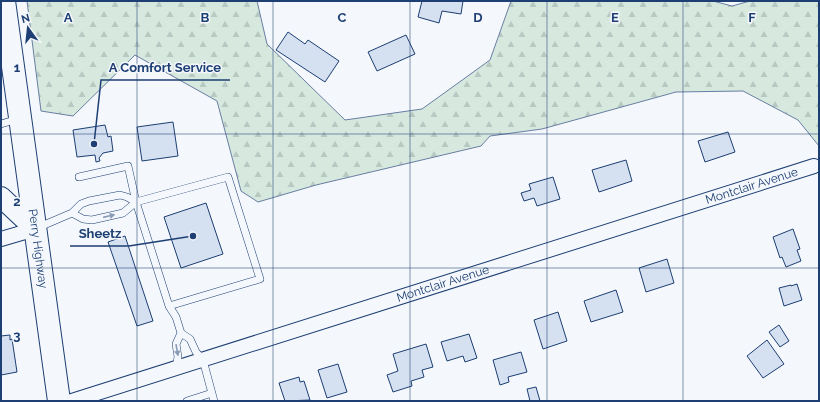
<svg xmlns="http://www.w3.org/2000/svg" width="820" height="402" font-family="Raleway,sans-serif">
<defs>
<pattern id="forest-firs" width="22" height="20" patternUnits="userSpaceOnUse"><rect width="22" height="20" fill="#d7e8df"/><path d="M5 1l3.5 6h-7zM16 11l3.5 6h-7z" fill="#b8c8c3"/></pattern>
</defs>
<rect width="100%" height="100%" fill="#f4f7fb"/>
<path fill="url(#forest-firs)" stroke="#687fa3" d="M27,1H257L267,44L345,120L422,109L490,60L511,1H713L732,6L750,1H819V146L798,120L743,91L676,92L542,129L490,136L481,146L316,185L258,202L241,191L217,101L135,55L73,116L41,111Z"/>
<path fill="#d5e0f0" stroke="#1d3f73" d="M422,1H463L461,14L442,11L439,23L418,17Z
M288,32L305,44L308,40L339,61L325,82L276,50Z
M406,35L415,54L377,71L368,52Z
M173,122L178,156L142,161L137,127Z
M105,125L108,137L111,136L113,151L103,153L99,158L100,161L96,162L95,155L77,157L73,130Z
M728,132L735,152L705,162L698,141Z
M626,160L632,181L599,192L592,170Z
M553,177L560,199L537,206L534,198L524,201L521,193L531,190L529,184Z
M206,203L223,254L181,268L164,217Z
M793,229L800,249L797,250L801,261L786,267L782,257L780,258L773,237Z
M125,236L153,321L137,326L108,242Z
M667,259L674,283L646,292L639,268Z
M797,284L802,300L784,306L779,288L791,285V286Z
M616,290L623,312L591,322L584,301Z
M558,312L567,341L543,349L534,320Z
M779,325L789,341L780,347L769,332Z
M469,334L477,358L465,362L463,356L447,361L441,342Z
M10,335V340L12,339L17,372L1,375V336Z
M767,340L784,364L763,378L747,356Z
M426,344L433,367L422,370L424,377L411,381L412,386L393,392L387,375L398,371L393,354Z
M521,352L527,372L508,377L509,382L500,385L493,360Z
M338,364L347,392L327,398L318,370Z
M299,377L300,382L304,381L310,400L285,401L279,383Z
M536,387L540,401H530L527,389Z"/>
<g fill="none" stroke-linecap="round" stroke-linejoin="round">
<g stroke="#1d3f73" stroke-width="8">
<path id="lane" d="M1,124L18,119
M79,177L128,166L136,202
M37,228L72,213L81,204L89,201L120,195L127,197L136,202L123,213L92,220L83,219L72,213
M169,306L260,279L228,177L136,202L169,306L176,317L181,333L190,339L196,352L203,360L214,401
M176,368L178,357L176,344L181,333
M187,401L212,393"/>
</g>
<g stroke="#1d3f73" stroke-width="16">
<g id="street">
<path d="M1,239L35,229"/>
<path id="s1" d="M72,401L814,166"/>
</g>
</g>
<g stroke="#1d3f73" stroke-width="22">
<path id="secondary" d="M1,197L35,229"/>
</g>
<g stroke="#1d3f73" stroke-width="24">
<g id="primary">
<path id="s2" d="M4,1L59,401"/>
</g>
</g>
<use href="#lane" stroke="#f4f7fb" stroke-width="7"/>
<use href="#street" stroke="#f4f7fb" stroke-width="14"/>
<use href="#secondary" stroke="#f4f7fb" stroke-width="20"/>
<use href="#primary" stroke="#f4f7fb" stroke-width="22"/>
</g>
<defs><path id="oneway-solid" d="M-6-.8H1V-3.2L6.5 0L1 3.2V.8H-6Z"/></defs>
<g fill="#889bb7">
<use href="#oneway-solid" transform="translate(109 216) rotate(-13)"/>
<use href="#oneway-solid" transform="translate(177 350) rotate(80)"/>
</g>
<path fill="none" stroke="#1d3f73" stroke-width="1" stroke-opacity="0.55" d="M137,1V401M273,1V401M410,1V401M547,1V401M683,1V401M1,134H819M1,268H819"/>
<g text-anchor="middle" stroke-width="3" stroke-linejoin="round" paint-order="stroke">
<g font-size="12" fill="#1d3f73" stroke="#f4f7fb">
<text dy="4" stroke="none"><textPath href="#s1" startOffset="713">Montclair Avenue</textPath></text>
<text dy="4" stroke="none"><textPath href="#s2" startOffset="250">Perry Highway</textPath></text>
<text dy="4" stroke="none"><textPath href="#s1" startOffset="389">Montclair Avenue</textPath></text>
</g>
</g>
<g font-size="13" text-anchor="middle" font-weight="bold" fill="#1d3f73" stroke="#f4f7fb" stroke-width="3" stroke-linejoin="round" paint-order="stroke">
<text x="68" y="22">A</text>
<text x="205" y="22">B</text>
<text x="342" y="22">C</text>
<text x="478" y="22">D</text>
<text x="615" y="22">E</text>
<text x="752" y="22">F</text>
<text x="17" y="72">1</text>
<text x="17" y="206">2</text>
<text x="17" y="340">3</text>
</g>
<path fill="none" stroke="#1d3f73" stroke-width="1.5" d="M94 144L101 80H230M193 236L129 246H70"/>
<g fill="#1d3f73" stroke="#f4f7fb" stroke-width="1.5">
<circle cx="94" cy="144" r="4"/>
<circle cx="193" cy="236" r="4"/>
</g>
<g font-size="13" text-anchor="middle" font-weight="bold" fill="#1d3f73" stroke="#f4f7fb" stroke-width="3" stroke-linejoin="round" paint-order="stroke">
<text x="165" y="72">A Comfort Service</text>
<text x="100" y="238">Sheetz</text>
</g>
<rect width="820" height="402" fill="none" stroke="#1d3f73" stroke-width="4"/>
<g transform="translate(28 28) rotate(345)" stroke="#f4f7fb" stroke-width="3" paint-order="stroke">
<path d="M0-3L7 15L0 10L-7 15Z" fill="#1d3f73"/>
<text y="-6" font-size="11" font-weight="bold" text-anchor="middle" fill="#1d3f73">N</text>
</g>
</svg>
